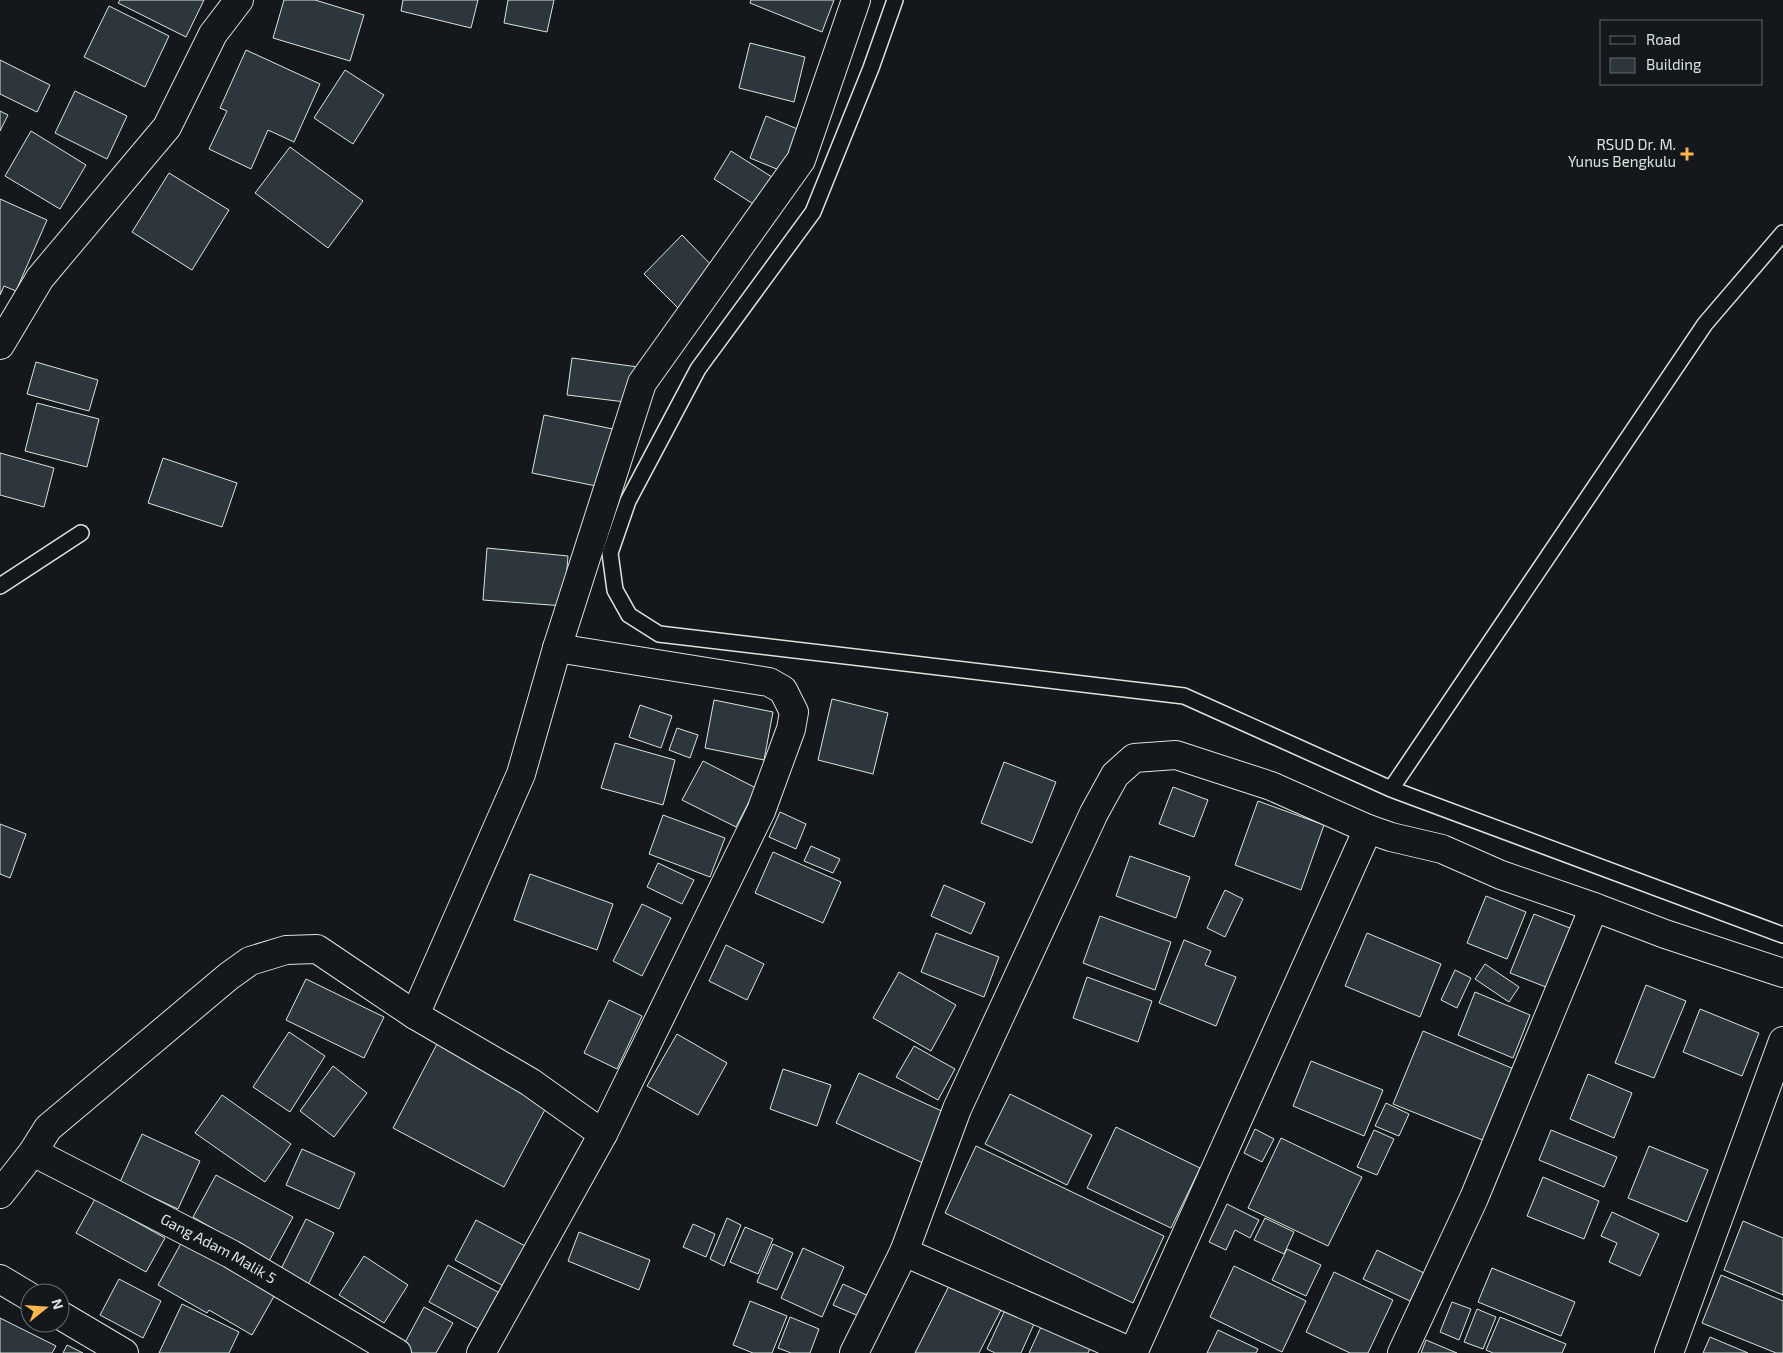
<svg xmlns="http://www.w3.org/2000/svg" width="1783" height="1353" font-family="'Exo 2',sans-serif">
<rect width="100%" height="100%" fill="#14181c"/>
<path fill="#2c363c" stroke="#d8e6dc" d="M120,0H204L186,37L118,3Z
M284,0H315L364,15L350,61L273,38Z
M403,0H478L471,28L401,11Z
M508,0H554L547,32L504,23Z
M751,0H834L822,32L750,3Z
M109,6L169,36L145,87L84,57Z
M750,43L805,57L794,102L739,88Z
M246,50L320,84L294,142L268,130L251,169L209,149L227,111L220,108Z
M0,60L50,85L37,112L0,94Z
M345,70L384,95L353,144L314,118Z
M75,91L127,116L107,159L55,133Z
M0,111L8,115L0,131Z
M766,116L800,130L784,172L750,158Z
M31,131L86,165L60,209L5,176Z
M290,147L363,201L328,248L255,193Z
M731,151L775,179L758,207L714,179Z
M169,173L229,210L192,270L132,232Z
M0,199L47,220L16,291L4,286L0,295Z
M682,235L717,271L679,309L644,274Z
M572,358L638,367L634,403L567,395Z
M36,362L98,380L89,411L27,394Z
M37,403L99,419L87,467L25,451Z
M544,415L618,430L606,488L532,473Z
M0,453L54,468L44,507L0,495Z
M163,458L237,483L222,527L148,503Z
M487,548L568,556L564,606L483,600Z
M832,699L888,713L873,774L818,760Z
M714,700L773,712L764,760L705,748Z
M640,705L672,716L661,748L629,737Z
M677,728L698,735L690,758L669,750Z
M615,743L675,760L663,805L601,788Z
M703,761L756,788L736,827L682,800Z
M1004,762L1056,782L1032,843L981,823Z
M1173,787L1208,800L1194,837L1159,824Z
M1258,801L1324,825L1301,890L1235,865Z
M780,812L806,824L796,849L769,837Z
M663,815L725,838L710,877L649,854Z
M0,824L26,834L10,878L0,874Z
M811,846L840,859L833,873L804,861Z
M773,852L841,882L823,923L755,893Z
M1130,856L1190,877L1176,918L1116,896Z
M658,863L694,880L682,904L647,887Z
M530,874L613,904L597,950L514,920Z
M944,885L985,903L971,934L931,916Z
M1225,890L1243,899L1225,937L1207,928Z
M1486,896L1526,912L1507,959L1467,943Z
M642,904L671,918L642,976L613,961Z
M1534,914L1575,930L1551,989L1510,973Z
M1100,916L1171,942L1155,990L1083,963Z
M936,933L999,957L984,997L921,972Z
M1367,933L1441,964L1420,1017L1345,986Z
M1184,940L1211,951L1205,965L1236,977L1216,1026L1159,1003Z
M726,945L764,964L747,1000L709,981Z
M1485,964L1519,987L1509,1002L1475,979Z
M1455,970L1471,978L1457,1008L1441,1000Z
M899,972L956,1005L931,1051L873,1018Z
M1087,977L1152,1001L1138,1042L1073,1018Z
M306,979L384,1017L364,1058L286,1020Z
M1646,985L1686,1001L1654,1078L1615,1063Z
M1475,992L1530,1015L1513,1058L1458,1035Z
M609,1000L642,1016L617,1069L584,1053Z
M1700,1009L1759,1033L1742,1076L1683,1052Z
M1423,1031L1514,1069L1485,1141L1393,1104Z
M289,1032L325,1056L290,1112L253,1087Z
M677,1034L727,1063L698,1115L647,1086Z
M438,1042L549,1102L504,1187L393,1128Z
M914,1046L955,1069L938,1100L896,1077Z
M1311,1061L1383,1090L1364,1136L1293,1106Z
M333,1066L367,1093L334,1137L300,1111Z
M783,1069L831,1085L817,1126L770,1109Z
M859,1073L946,1113L923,1163L836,1123Z
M1588,1074L1632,1093L1614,1138L1570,1119Z
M1010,1094L1092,1135L1067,1185L985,1144Z
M222,1095L291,1144L265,1182L195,1133Z
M1386,1103L1409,1114L1399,1136L1375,1126Z
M1116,1127L1200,1168L1171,1228L1087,1188Z
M1255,1129L1274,1139L1262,1162L1244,1153Z
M1374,1130L1394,1139L1377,1175L1357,1167Z
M1551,1130L1617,1157L1604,1187L1539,1160Z
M142,1134L200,1161L178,1209L120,1182Z
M1281,1138L1362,1177L1328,1246L1248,1208Z
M976,1146L1164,1236L1133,1303L945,1213Z
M1649,1146L1708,1170L1687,1222L1628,1198Z
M302,1149L355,1173L339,1209L286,1185Z
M216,1175L293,1217L269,1261L193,1217Z
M1543,1177L1599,1201L1584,1239L1527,1216Z
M95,1199L165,1238L146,1272L76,1233Z
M1227,1204L1259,1220L1250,1238L1235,1230L1226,1250L1209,1242Z
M1612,1212L1659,1234L1640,1276L1609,1262L1617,1243L1601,1236Z
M727,1218L741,1225L724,1266L710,1259Z
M1265,1218L1294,1232L1284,1254L1254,1240Z
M306,1219L334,1233L305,1291L277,1277Z
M476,1220L529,1248L509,1289L455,1260Z
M1743,1221L1783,1238V1295L1724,1270Z
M693,1224L715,1234L706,1257L683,1247Z
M745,1227L773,1239L758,1274L730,1262Z
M579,1232L650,1260L639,1290L568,1261Z
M184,1238L277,1291L252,1335L209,1310L207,1313L158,1285Z
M773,1244L793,1253L777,1290L757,1282Z
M803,1248L844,1267L822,1317L781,1298Z
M1287,1249L1321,1265L1306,1296L1272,1280Z
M1377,1250L1424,1273L1410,1301L1363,1279Z
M364,1256L408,1285L384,1323L339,1295Z
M448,1265L507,1297L488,1334L429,1302Z
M1234,1266L1306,1301L1282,1352L1210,1317Z
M1492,1268L1575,1302L1561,1336L1478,1302Z
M1334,1272L1393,1300L1368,1353H1350L1306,1332Z
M1721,1275L1783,1301V1353H1776L1702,1323Z
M119,1279L161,1301L143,1338L100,1315Z
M951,1282L1002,1308L979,1353H915Z
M843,1284L873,1298L863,1318L833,1305Z
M750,1301L787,1316L772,1353H753L733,1345Z
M1452,1302L1471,1309L1459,1340L1440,1332Z
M182,1304L239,1332L229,1353H159Z
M424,1307L453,1323L436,1353H406L401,1350Z
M1477,1309L1496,1317L1483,1349L1464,1342Z
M1005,1310L1034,1324L1021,1353H995L987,1349Z
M790,1317L819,1329L810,1353H791L778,1348Z
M1500,1317L1566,1344L1562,1353H1493L1486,1350Z
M0,1318L56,1346L52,1353H0Z
M1041,1327L1090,1349L1088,1353H1029Z
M1218,1330L1258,1349L1256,1353H1207Z
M1710,1337L1748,1353H1703Z
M1426,1340L1457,1353H1421Z
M67,1345L83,1353H63Z"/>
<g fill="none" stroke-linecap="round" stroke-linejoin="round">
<g stroke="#d8e6dc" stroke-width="18">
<path id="lane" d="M895,0L871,68L813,212L698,369L628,501L610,553L615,590L629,615L659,634L1184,696L1391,789L1783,935
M0,586L81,533
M1391,789L1705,324L1783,233"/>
</g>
<g stroke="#d8e6dc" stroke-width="30">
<g id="street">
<path d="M0,345L40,278L167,127L213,34L239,0"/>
<path d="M415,1015L521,774L557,648L642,383L801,160L856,0"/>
<path id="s1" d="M33,1152L231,1254L397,1353"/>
<path d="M0,1194L33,1152L48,1128L229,976L250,961L286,950L317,949L415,1015L530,1082L603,1134"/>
<path d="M904,1252L1134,1353"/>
<path d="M0,1279L30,1297"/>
<path d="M60,1315L124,1353"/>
<path d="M481,1353L603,1134L761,811L791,729L794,712L783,690L769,682L557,648"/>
<path d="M854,1353L904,1252L957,1109L1094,813L1115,775L1134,758L1176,755L1271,786L1368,829L1391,837L1442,849L1501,875L1594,907L1665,934L1783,973"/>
<path d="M1133,1353L1368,829"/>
<path d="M1402,1353L1474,1198L1594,907"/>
<path d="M1669,1353L1783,1041"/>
</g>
</g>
<use href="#lane" stroke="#14181c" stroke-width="15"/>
<use href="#street" stroke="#14181c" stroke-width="28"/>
</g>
<path fill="#ffb74d" stroke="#14181c" stroke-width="2" d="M1684.5 146.5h5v5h5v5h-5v5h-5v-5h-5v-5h5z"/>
<g text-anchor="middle" stroke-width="4" stroke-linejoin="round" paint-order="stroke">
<g font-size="15" fill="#d8e6dc" stroke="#14181c" text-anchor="end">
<text x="1676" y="150">RSUD Dr. M.<tspan x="1676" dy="17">Yunus Bengkulu</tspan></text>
</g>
<g font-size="15" fill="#d8e6dc" stroke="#14181c">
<text dy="5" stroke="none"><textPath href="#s1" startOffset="209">Gang Adam Malik 5</textPath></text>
</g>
</g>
<rect x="1600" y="20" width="162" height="65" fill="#14181c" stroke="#626a69"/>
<rect x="1610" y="36" width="25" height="8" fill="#14181c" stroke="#626a69"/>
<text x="1646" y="45" font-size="15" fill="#d8e6dc">Road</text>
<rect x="1610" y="58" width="25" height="15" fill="#2c363c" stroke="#626a69"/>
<text x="1646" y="70" font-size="15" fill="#d8e6dc">Building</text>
<g transform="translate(45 1308) rotate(73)"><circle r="24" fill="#14181c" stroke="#626a69"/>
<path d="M0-4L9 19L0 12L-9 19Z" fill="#ffb74d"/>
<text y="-8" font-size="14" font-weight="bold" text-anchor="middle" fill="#d8e6dc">N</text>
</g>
</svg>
